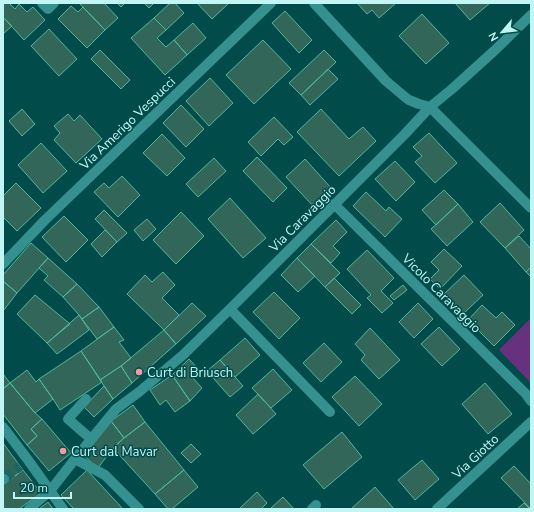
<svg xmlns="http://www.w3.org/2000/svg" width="534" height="512" font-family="'Nunito Sans',sans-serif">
<rect width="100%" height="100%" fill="#014c4b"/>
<path fill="#673180" d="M531,318V383L499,350Z"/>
<path fill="#326658" stroke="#4db99d" d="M3,3H9L15,9L19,4L27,12L33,7L45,20L24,40L3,17Z
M79,3H104L118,18L105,30Z
M117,3H125L121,7Z
M144,3H154L149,8Z
M170,3H175L184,13L166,30L154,18Z
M197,3H229L212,19Z
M357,3H396L379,18L372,10L367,14Z
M455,3H490L470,20Z
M71,6L78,12L83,7L105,30L87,48L58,19Z
M285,11L312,40L299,53L272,23Z
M422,14L449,43L426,64L399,36Z
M3,17L12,26L3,34Z
M154,18L166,30L157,38L166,47L174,40L187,55L165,75L131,38Z
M193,23L206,38L187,55L174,40Z
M49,29L77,59L59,76L31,46Z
M263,40L291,69L254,104L226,75Z
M100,50L130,80L121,89L91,59Z
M324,50L336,62L301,95L289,83Z
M328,69L338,79L310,105L301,95Z
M210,78L233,103L209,126L186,101Z
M181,105L204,129L186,147L163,123Z
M22,109L35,124L22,136L9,121Z
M321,109L349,139L363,127L376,141L339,176L297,132Z
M68,114L74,121L80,115L102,139L76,163L54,140L60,133L54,126Z
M274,117L293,137L284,145L278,139L261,156L248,142Z
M429,133L457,163L435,183L415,162L422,156L413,147Z
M162,134L185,158L167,176L143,153Z
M41,143L67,171L43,193L18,165Z
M257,157L287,188L273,202L243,171Z
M214,158L226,171L198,197L186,184Z
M305,159L332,189L313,206L286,177Z
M395,161L415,182L396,201L375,179Z
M122,176L140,195L118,217L94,192L104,183L109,188Z
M16,183L41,208L17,231L3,217V196Z
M444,190L458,204L436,225L422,210Z
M366,192L386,211L389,207L402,219L385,237L353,206Z
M230,198L266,238L243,258L208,219Z
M500,203L524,230L505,248L480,222Z
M458,204L473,222L447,246L431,229Z
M104,210L127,233L117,242L95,219Z
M181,212L204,236L176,264L153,240Z
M64,216L88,240L66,262L42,237Z
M147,219L156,229L143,241L134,230Z
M336,220L347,232L333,246L340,253L331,263L311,244Z
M105,230L117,242L102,257L91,244Z
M519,236L531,249V267L526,272L505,248Z
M31,243L48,258L17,293L3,281V275Z
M311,244L340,273L325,287L297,258Z
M444,249L462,266L440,289L430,279L439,270L431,262Z
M367,250L394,278L381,291L393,303L382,313L367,298L371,295L347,269Z
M48,258L77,284L63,297L44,280L48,276L39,268Z
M297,258L315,276L298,292L281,275Z
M531,267V277L526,272Z
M163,272L175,285L162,298L179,315L164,330L127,294L145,275L152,282Z
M464,275L483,295L463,314L444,294Z
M334,278L361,305L352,314L325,287Z
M3,281L17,293L3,311Z
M77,284L99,307L82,319L79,315L63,297Z
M403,285L407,290L394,300L390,296Z
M274,292L300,318L279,339L253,312Z
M35,295L70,324L47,343L17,314Z
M192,303L206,316L176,344L164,330Z
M418,303L433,319L414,338L399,322Z
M482,305L496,318L502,312L515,325L494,346L468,320Z
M99,307L114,327L97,339L82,319Z
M79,315L89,330L57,354L47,343Z
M114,327L124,340L119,342L131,358L121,366L100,380L81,351Z
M439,327L460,349L442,366L421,344Z
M370,328L400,360L379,379L361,360L365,355L355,344Z
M164,330L176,344L132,383L121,366Z
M245,338L260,355L235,377L220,360Z
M324,343L342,362L321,382L303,363Z
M81,351L102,382L60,410L53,399L39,379Z
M189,359L200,371L193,378L202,388L190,401L172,375Z
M220,360L243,386L230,397L207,371Z
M121,366L132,383L113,399L100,380Z
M273,369L292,390L271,408L252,388Z
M27,370L36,382L39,379L53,399L35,413L10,383Z
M3,374L10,383L3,389Z
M172,375L190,401L175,412L166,400L160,405L150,390Z
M355,376L382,404L359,426L332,397Z
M10,383L35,413L42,419L31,429L37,436L27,445L3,414V389Z
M485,383L512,414L488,434L462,404Z
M104,386L113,399L94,417L84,407Z
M258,394L276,414L253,434L236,415Z
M133,405L145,422L124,438L111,421Z
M42,419L71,453L49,471L27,445L37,436L31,429Z
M111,421L124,438L113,448L98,468L84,456Z
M145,422L184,470L155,494L113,448L124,438Z
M342,432L362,457L324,489L303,465Z
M3,443L23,470L7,482L3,478Z
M191,444L201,454L191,463L181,453Z
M422,460L439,479L415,500L398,480Z
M514,466L531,484V509L501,478Z
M23,470L41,493L19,509H3V485Z
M87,470L123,509H74L61,495Z
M184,470L198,487L172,509H168L155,494Z
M375,487L394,509H351Z
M257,492L267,503L261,509H239Z
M283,497L294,509H270Z
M48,502L53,509H39Z
M524,503L530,509H517Z"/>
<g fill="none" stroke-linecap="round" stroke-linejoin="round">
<path stroke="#1e6664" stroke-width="10" stroke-dasharray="10 5" stroke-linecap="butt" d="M4,479L20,466"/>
<path stroke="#34918f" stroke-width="10" d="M42,3L48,9L54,3
M314,3L386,81L405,97L409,100L419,104L430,107L531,208
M334,204L526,394L531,401
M3,264L45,220L271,3
M230,309L330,412
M86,399L68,419L91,439
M3,427L28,460L63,509
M75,459L105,475L139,509
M3,479H4
M29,509L50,491L75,459L116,409L139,392L183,355L230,309L404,135L430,107L452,89L494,51L531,15
M312,509L316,505
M437,509L531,422"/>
</g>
<g fill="#f49aa3" stroke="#014c4b" stroke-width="1.5">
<circle cx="139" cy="372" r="4"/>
<circle cx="63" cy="451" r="4"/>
</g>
<g text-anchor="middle" stroke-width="3" stroke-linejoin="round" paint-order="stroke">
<g font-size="13" fill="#c1f6f4" stroke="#014c4b">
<text transform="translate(127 123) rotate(-44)" y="5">Via Amerigo Vespucci</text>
<text transform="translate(302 218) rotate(-45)" y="5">Via Caravaggio</text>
<text transform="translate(442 293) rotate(45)" y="5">Vicolo Caravaggio</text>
<text transform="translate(475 456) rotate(-43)" y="5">Via Giotto</text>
</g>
<g font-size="13" fill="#c1f6f4" stroke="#014c4b" text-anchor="start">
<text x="147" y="377">Curt di Briusch</text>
<text x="71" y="456">Curt dal Mavar</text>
</g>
</g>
<rect width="534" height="512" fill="none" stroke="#c1f6f4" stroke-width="8"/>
<g transform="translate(502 32) rotate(242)" stroke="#014c4b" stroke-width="3" paint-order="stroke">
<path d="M0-3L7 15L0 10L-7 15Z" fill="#c1f6f4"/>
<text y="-6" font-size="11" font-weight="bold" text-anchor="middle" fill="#c1f6f4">N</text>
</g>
<path d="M14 492v6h57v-6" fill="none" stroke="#c1f6f4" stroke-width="2"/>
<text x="20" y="492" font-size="12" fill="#c1f6f4" stroke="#014c4b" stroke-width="3" paint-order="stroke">20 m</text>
</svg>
